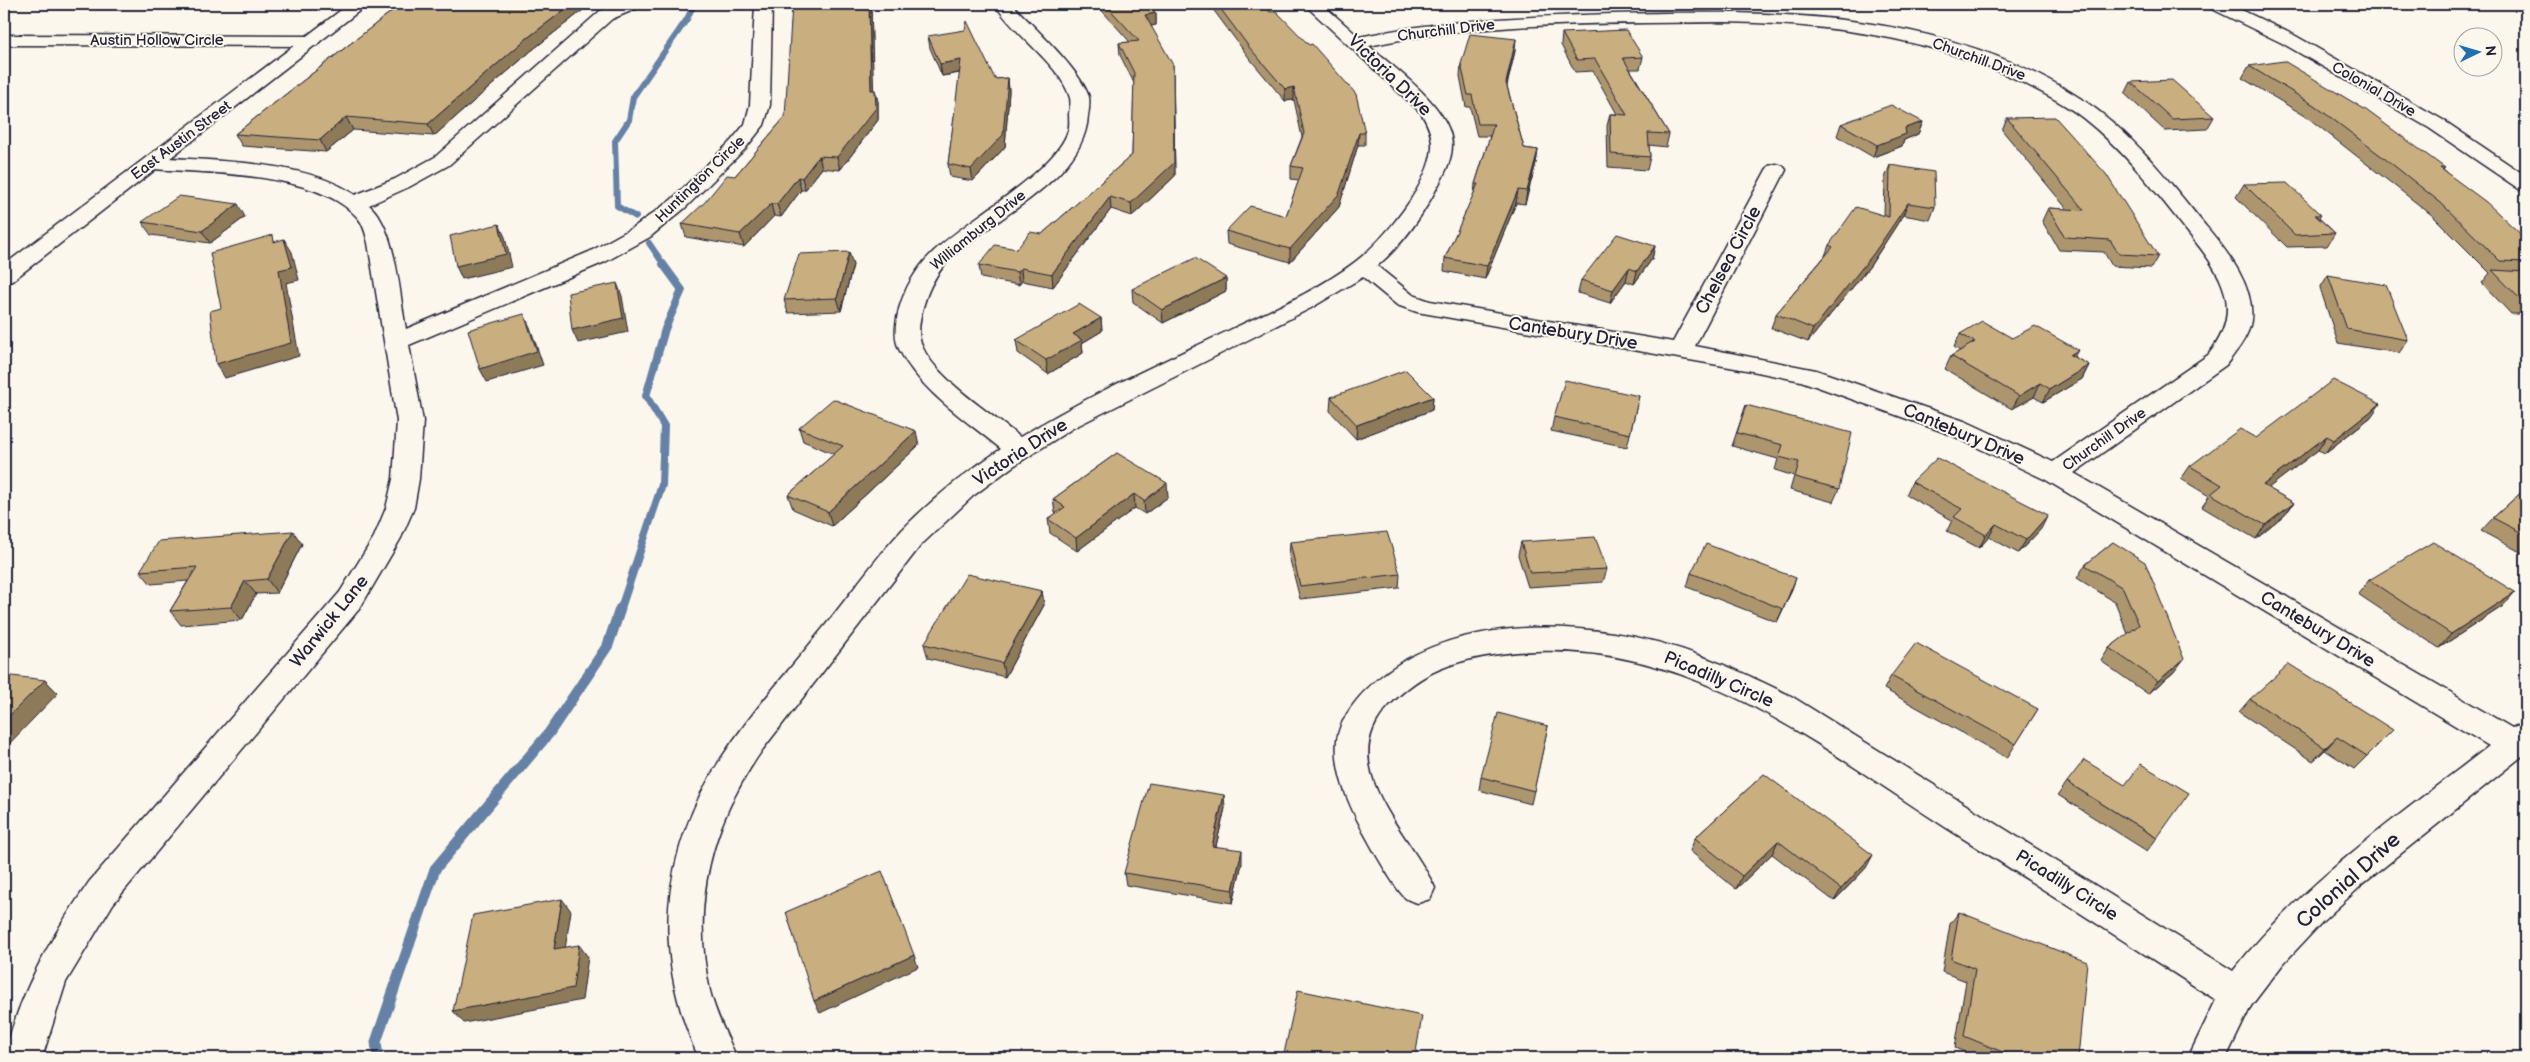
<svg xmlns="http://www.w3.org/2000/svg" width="2530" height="1062" font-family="'Balsamiq Sans',sans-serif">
<rect width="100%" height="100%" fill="#fbf7ec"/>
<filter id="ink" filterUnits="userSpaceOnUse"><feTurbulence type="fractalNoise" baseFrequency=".02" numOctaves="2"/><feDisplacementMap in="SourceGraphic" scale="10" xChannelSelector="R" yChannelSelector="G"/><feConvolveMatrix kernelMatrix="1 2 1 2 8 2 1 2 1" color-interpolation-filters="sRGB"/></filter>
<g filter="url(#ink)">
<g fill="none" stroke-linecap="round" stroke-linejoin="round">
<path stroke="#6681a6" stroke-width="6" d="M636,217L617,206L615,141L629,120L633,97L687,19L694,4
M649,243L664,265"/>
<path stroke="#6681a6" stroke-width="8" d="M620,611L662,485L664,426L646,396L665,329L682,290L663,264"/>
<path stroke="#6681a6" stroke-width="11" d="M378,1058L376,1042L435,869L549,733L608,645L620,609"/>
<g stroke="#22223b" stroke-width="3">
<path id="minor" d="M618,4H641L638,8L612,19L449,165L409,187L369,205C397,229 399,294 406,329L589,252L634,227L671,200L731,141L745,124L750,105L755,4H772L770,105L764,125L745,149L685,208L650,237L605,262L409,345L423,421L419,479L414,508L401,538L360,608L113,904L66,982L42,1058H4C19,993 51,937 89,882L340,592L374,537L386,508L393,479L397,421L368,243C366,235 364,225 358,218C319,172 208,173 152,169L145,167L142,163L145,159L152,157C212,161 305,160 355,195L395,179L435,157L600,11Z
M995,4H1012C1033,27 1080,69 1089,97C1090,103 1089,110 1088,116C1084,183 986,219 945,264C933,279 927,292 922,311C919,323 917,337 923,348C937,379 993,415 1020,437C1088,395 1161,363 1232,329C1274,309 1318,290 1355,262C1384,240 1429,185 1432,148C1433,135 1427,123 1421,113L1304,4H1322L1359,37C1443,19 1526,17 1612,14C1773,10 1943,9 2083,100C2131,131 2168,180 2204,224C2226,250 2261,292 2249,329C2244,343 2234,354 2226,365L2074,473L2512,728L2526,722V753L2363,884L2322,922L2283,964L2251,1006L2226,1058H2188L2216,1000C2126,942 2035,884 1945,827C1818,745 1695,645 1536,651C1503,652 1471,656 1440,669C1420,677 1404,690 1389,705C1331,766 1410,833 1435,888L1430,899L1418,903C1415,902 1410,901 1407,899C1397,893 1371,846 1364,833C1349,805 1334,773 1337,740C1339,723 1353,703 1365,691C1428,627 1529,620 1613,633C1676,642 1735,668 1791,696L2233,971C2304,881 2399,816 2489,746L2046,480L1949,434L1801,381L1752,371L1417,312L1397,305L1363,277L1311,308L1073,428L1012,467L973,496L921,545L763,749C712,821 690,903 710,991C716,1015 727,1036 737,1058H699C651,955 660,853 722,757C751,713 786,674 819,633C847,599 872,562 902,530C932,499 966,472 1001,449C966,420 920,391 899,349C893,337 896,321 899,309C905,288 915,270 931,254C964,220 1054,174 1068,131C1070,126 1069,118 1069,113C1070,108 1071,102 1070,98C1061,65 1012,33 995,4ZM1725,22C1824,24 1920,35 2011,77C2036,89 2061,101 2083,118C2124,150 2158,194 2190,235C2222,274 2245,310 2208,355L2053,462L1967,422L1816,370L1695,346L1786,170L1783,166L1776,164L1769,166L1766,170L1673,342L1430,301L1413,295L1377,266C1400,247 1419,221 1433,195C1441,180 1452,163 1452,145C1452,108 1395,69 1369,46C1485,21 1607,24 1725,22Z
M2207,4H2229L2294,35L2443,120L2526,176V191L2519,189L2429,128L2282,43L2210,8Z
M4,35L311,36L317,37L320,41L317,45L311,46L4,45Z"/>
</g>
<g stroke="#22223b" stroke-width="3">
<path id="secondary" d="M349,4H368L12,281L4,283V265Z"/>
</g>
<use href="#minor" fill="#fbf7ec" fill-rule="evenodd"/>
<use href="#secondary" fill="#fbf7ec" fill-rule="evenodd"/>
</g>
<path fill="#ad966d" stroke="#22223b" d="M401,4H593L588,6L531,51L434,136L353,130L326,152L242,146L235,134Z
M1096,4H1147L1156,13V25L1151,26L1173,77L1175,176L1132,216L1111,209L1053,287L1022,281L1019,285L981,278L979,265L1017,249L1042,234L1132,155L1134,83L1120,55L1119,43L1130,42Z
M1209,4H1264L1365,133V145H1358L1339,207L1290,262L1227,244L1226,231L1286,216L1299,180L1291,179V166L1302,137L1294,100L1285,101L1250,59Z
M871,7L873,90H875L878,102V120L840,170L822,168L805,190H801L781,217L774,216L744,247L686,237L682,224L735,176L785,117Z
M1562,33L1643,57L1640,69H1630L1669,134L1666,147L1649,145L1650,157L1647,170L1608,167L1607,126L1610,114H1617L1593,71L1575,72L1561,45Z
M928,36L995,79L1008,78L1009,91L1005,147L973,181L950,177L948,164L960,73L942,76L930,48Z
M1515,51L1507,86L1524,148L1538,150L1536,163L1525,204L1516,203L1485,279L1444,271L1445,258L1474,194L1475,184L1490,136H1477L1470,107H1466L1460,76L1461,64Z
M2249,66L2445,168L2443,170L2526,239V314H2511L2482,283L2490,273L2433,216L2307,117L2242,78Z
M2131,82L2214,117L2207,129L2165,131L2125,94Z
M2007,118L2158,256L2151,268L2112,266L2104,252L2059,250L2042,221L2048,208L2067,209L2002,130Z
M1923,122L1918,134L1904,140L1902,146L1873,157L1837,136L1841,124Z
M1890,165L1935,207L1930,220L1903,215L1870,266L1808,342L1771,328L1776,314L1825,256L1829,245L1884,216L1885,178Z
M2244,184L2321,215L2319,218L2335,233L2327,246L2287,247L2236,197Z
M245,217L210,243L151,235L142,222Z
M1655,246L1652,259L1634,284L1626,281L1610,303L1578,293L1581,280Z
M853,265L841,311L788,313L784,300Z
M2328,275L2408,340L2399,353L2338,343L2320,288Z
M1226,278V291L1163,323L1133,302L1132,289Z
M1101,318L1102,331L1082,343L1083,353L1048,374L1018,353L1016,340Z
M1960,334L2012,338L2074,357L2089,365L2082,379L2043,402L2034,397L2012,409L1945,369L1951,356L1960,351L1954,347Z
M1639,396L1627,447L1551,431L1554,417Z
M1331,397H1433L1432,410L1356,439L1330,411Z
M1746,405L1839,489L1833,502L1790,490L1794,476L1775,470L1778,459L1732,446Z
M2371,417L2325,453L2318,450L2268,488L2294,503L2284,516L2256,539L2202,507L2209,496L2181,479L2190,466L2256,438Z
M799,428L919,445L832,526L793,509L788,495L834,454L803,441Z
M1117,453L1168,497L1145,514L1135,508L1077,551L1050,533L1048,519L1057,513L1055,512L1053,499Z
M1912,482L2041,529L2018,553L1989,537L1979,548L1947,531L1952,520L1906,495Z
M2526,488V555L2481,531L2493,518Z
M1290,542L1400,574L1399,588L1300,599L1289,556Z
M1521,542L1607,569L1603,582L1528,587L1518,555Z
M2113,542L2174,672L2148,694L2101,661L2109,648L2128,634L2115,602L2077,578L2085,565Z
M302,544L277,593L256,594L242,620L181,625L170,611L188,581L151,584L140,571Z
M1691,573L1791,592L1777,622L1687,587Z
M2369,580L2503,606L2439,648L2358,594Z
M1042,591L1044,605L1005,677L928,658L924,644Z
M1891,676L2038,709L2007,758L1884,689Z
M2250,699L2380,743L2354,769L2325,750L2313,761L2239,712Z
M1548,726L1531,804L1479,790L1481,777Z
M1764,774L1866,868L1834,901L1772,854L1736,889L1690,851L1695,838Z
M2067,782L2157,838L2147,851L2058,795Z
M1225,808L1216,846L1242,863L1233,903L1126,885L1124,873Z
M1959,912L2078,1058H1979L1955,1048L1966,981L1942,972L1950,924Z"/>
<path fill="#8d7a59" stroke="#22223b" d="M572,4H593L588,6L531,51L434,136L428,124L526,39Z
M869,4H870L871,7L874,102L871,90Z
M1156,13V25L1146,27L1145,15Z
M1516,39L1515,51L1504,96L1506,83Z
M961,60L963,72L942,76L940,64Z
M1173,65L1175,176L1132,216L1131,203Z
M1008,78L1009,91L1005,147L973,181L971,169Z
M1294,87V100L1285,101V89Z
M875,90L878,102V120L840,170L837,157Z
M346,117L353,130L326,152L320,140Z
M1923,122L1918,134L1904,140L1902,146L1873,157L1877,145L1905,128Z
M1359,133L1358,145L1339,207L1290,262V249Z
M1538,150L1536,163L1525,204L1527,191Z
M819,156L822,168L805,190L802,178Z
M798,177L801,190L781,217L777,204Z
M1518,190L1516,203L1485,279L1487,266Z
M1110,197L1111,209L1053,287L1052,274Z
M1908,203L1903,215L1870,266L1808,342L1813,329Z
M238,204L245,217L210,243L202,231Z
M771,204L774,216L744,247L740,234Z
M499,224L505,237L512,267L462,279L456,266Z
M284,239L292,252L299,280L286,283L299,356L225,378L216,364L279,270Z
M1655,246L1652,259L1634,284L1637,271Z
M849,252L853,265L841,311L837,298Z
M1021,268L1022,281L1019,285L1017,272Z
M1629,268L1626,281L1610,303L1613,290Z
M1226,278V291L1163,323L1162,310Z
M617,283L622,296L628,332L578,343L572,330Z
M524,314L530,327L543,365L487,382L480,369Z
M1101,318L1102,331L1082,343L1083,353L1048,374L1046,360L1073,334Z
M2078,350L2071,363L2070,355Z
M2089,365L2082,379L2043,402L2050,389Z
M2040,383L2034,397L2012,409L2019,396Z
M1433,397L1432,410L1356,439L1357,425Z
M2380,404L2371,417L2325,453L2334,440Z
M916,431L919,445L832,526L828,512Z
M2327,436L2318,450L2254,499L2263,485Z
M1167,483L1168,497L1145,514L1144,501Z
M1134,494L1135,508L1077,551L1076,538Z
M2294,503L2284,516L2256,539L2265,525Z
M2048,515L2041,529L2018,553L2026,540Z
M1996,524L1989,537L1979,548L1986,535Z
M293,531L302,544L277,593L267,579Z
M1796,578L1791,592L1777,622L1783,609Z
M245,581L256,594L242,620L231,607Z
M1042,591L1044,605L1005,677L1002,663Z
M2515,592L2503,606L2439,648L2451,634Z
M2184,659L2174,672L2148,694L2158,681Z
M45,680L58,693L8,745L4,741V721Z
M2337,737L2325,750L2313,761L2325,748Z
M1224,795L1225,808L1213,858L1212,846Z
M1778,841L1772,854L1736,889L1742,876Z
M1242,850V863L1233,903V890Z
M1873,855L1866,868L1834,901L1841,889Z
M562,899L571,911L563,962L554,949Z
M579,945L588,957L582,1000L464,1023L453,1011Z
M914,955L918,967L820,1013L814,1001Z"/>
<path fill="#c9ae7f" stroke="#22223b" d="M401,4H572L526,39L428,124L346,117L320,140L235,134Z
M792,4H869L871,90H875L876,108L837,157L819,156L802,178L798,177L777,204H771L740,234L682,224L705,202L727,175L735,176L785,117Z
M1105,4H1147L1156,13L1145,15L1173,65L1174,163L1131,203L1110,197L1052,274L1021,268L1017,272L979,265L995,245L1017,249L1030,232L1042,234L1132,155L1134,73L1119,43L1139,41Z
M1217,4H1264L1270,12L1276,11L1309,45L1312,44L1356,94L1365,133H1359L1339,194L1290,249L1226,231L1250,206L1286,216L1303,168L1291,166L1304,133L1294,87L1285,89L1249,47Z
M967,21L995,79L1008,78L1003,135L971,169L948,164L961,60L940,64L928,36L965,30Z
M1626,30L1643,57L1623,58L1669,134L1648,133L1650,157L1611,154L1610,114L1627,115L1595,59L1577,60L1562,33Z
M1470,34L1516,39L1506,83L1524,148L1538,150L1527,191L1518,190L1487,266L1445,258L1478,184H1475L1494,124H1478L1472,95H1468L1461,64Z
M2284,61L2366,110L2445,168H2440L2486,202L2526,239V262L2500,261L2441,203L2392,164L2314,105L2249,66Z
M2172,80L2214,117L2172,119L2131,82Z
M1891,105L1923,122L1905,128L1906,134L1877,145L1841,124Z
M2055,117L2106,174L2158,256L2119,254L2110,240L2065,237L2048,208L2084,210L2007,118Z
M1890,165L1934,172L1935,207L1908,203L1874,253L1813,329L1776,314L1833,247L1829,245L1856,207L1889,217Z
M2287,183L2321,215H2315L2335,233L2295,235L2244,184Z
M179,196L238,204L202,231L142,222Z
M499,224L506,254L456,266L450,236Z
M1617,234L1655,246L1637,271L1629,268L1613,290L1581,280Z
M273,235L274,242L284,239L292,267L279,270L291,343L216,364L210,311L221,308L210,253Z
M849,252L837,298L784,300L799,254Z
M1195,258L1226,278L1162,310L1132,289Z
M2492,270L2526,272V301L2521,300Z
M2328,275L2386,285L2408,340L2347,329Z
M617,283L623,318L572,330L568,293Z
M1079,304L1101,318L1073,334L1082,340L1046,360L1016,340Z
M524,314L537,351L480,369L468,330Z
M1982,321L2012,338L2035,326L2078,350L2070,355L2089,365L2050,389L2040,383L2019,396L1951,356L1975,342L1960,334Z
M1406,370L1433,397L1357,425L1331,397Z
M1565,380L1639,396L1630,434L1554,417Z
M2333,380L2380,404L2334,440L2327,436L2263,485L2294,503L2265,525L2211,494L2222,485L2190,466L2240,429L2256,438Z
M833,399L916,431L828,512L788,495L843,446L799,428Z
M1746,405L1852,433L1839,489L1795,477L1799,462L1779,457L1783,445L1737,433Z
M1117,453L1167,483L1144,501L1134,494L1076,538L1048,519L1065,507L1053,499Z
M1937,458L2048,515L2026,540L1996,524L1986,535L1954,517L1962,509L1912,482Z
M2526,488V535L2493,518Z
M293,531L267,579L245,581L231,607L170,611L197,567L140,571L159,541Z
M1387,532L1400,574L1300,586L1290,542Z
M1595,537L1607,569L1530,573L1521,542Z
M2113,542L2145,562L2184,659L2158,681L2109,648L2139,625L2123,588L2085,565Z
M2433,542L2515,592L2451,634L2369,580Z
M1706,544L1796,578L1783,609L1691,573Z
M967,574L1042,591L1002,663L924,644Z
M1916,643L2038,709L2016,744L1891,676Z
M2289,664L2393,730L2367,756L2337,737L2325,748L2250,699Z
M4,675L45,680L4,721Z
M1498,713L1548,726L1534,791L1481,777Z
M2084,760L2125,785L2141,764L2189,793L2157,838L2067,782Z
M1764,774L1873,855L1841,889L1778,841L1742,876L1695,838Z
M1149,783L1224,795L1212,846L1242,850L1233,890L1124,873Z
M882,871L914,955L814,1001L786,912Z
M562,899L554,949L579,945L573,988L453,1011L473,915Z
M1959,912L2087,962L2078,1058H2017L1964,1036L1975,969L1951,959Z
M1298,990L1422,1016L1415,1058H1283Z
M1002,1051L1008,1058H994Z"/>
</g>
<g text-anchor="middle" stroke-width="4" stroke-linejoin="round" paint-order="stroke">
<g font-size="15" fill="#22223b" stroke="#fbf7ec">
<text transform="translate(1446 30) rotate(-7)" y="5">Churchill Drive</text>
<text x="157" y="45">Austin Hollow Circle</text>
<text transform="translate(1979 59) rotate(20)" y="5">Churchill Drive</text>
<text transform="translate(2374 89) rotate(30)" y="5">Colonial Drive</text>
<text transform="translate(181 140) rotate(-37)" y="5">East Austin Street</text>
<text transform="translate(700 179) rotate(-44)" y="5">Huntington Circle</text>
<text transform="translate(978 230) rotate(-39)" y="5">Williamburg Drive</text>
<text transform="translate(2104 439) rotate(-35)" y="5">Churchill Drive</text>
</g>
<g font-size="18" fill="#22223b" stroke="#fbf7ec">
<text transform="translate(1390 75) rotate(44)" y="6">Victoria Drive</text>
<text transform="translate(1728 260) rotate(-62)" y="6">Chelsea Circle</text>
<text transform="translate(1573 333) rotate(9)" y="6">Cantebury Drive</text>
<text transform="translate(1964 434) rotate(23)" y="6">Cantebury Drive</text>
<text transform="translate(1020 452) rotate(-33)" y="6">Victoria Drive</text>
<text transform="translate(329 621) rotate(-51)" y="6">Warwick Lane</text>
<text transform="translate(2318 629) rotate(31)" y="6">Cantebury Drive</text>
<text transform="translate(1719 679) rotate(23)" y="6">Picadilly Circle</text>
<text transform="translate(2067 885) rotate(32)" y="6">Picadilly Circle</text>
</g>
<g font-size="21" fill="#22223b" stroke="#fbf7ec">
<text transform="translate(2348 880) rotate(-42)" y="7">Colonial Drive</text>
</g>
</g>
<rect width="2530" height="1062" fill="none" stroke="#fbf7ec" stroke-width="20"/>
<rect x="10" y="10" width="2510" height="1042" fill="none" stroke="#22223b" stroke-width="2" filter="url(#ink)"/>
<g transform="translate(2478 52) rotate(85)"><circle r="24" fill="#fbf7ec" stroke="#a4a2a5"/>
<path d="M0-4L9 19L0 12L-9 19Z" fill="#1f6fb2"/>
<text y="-8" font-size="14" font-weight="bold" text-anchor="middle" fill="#22223b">N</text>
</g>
</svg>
